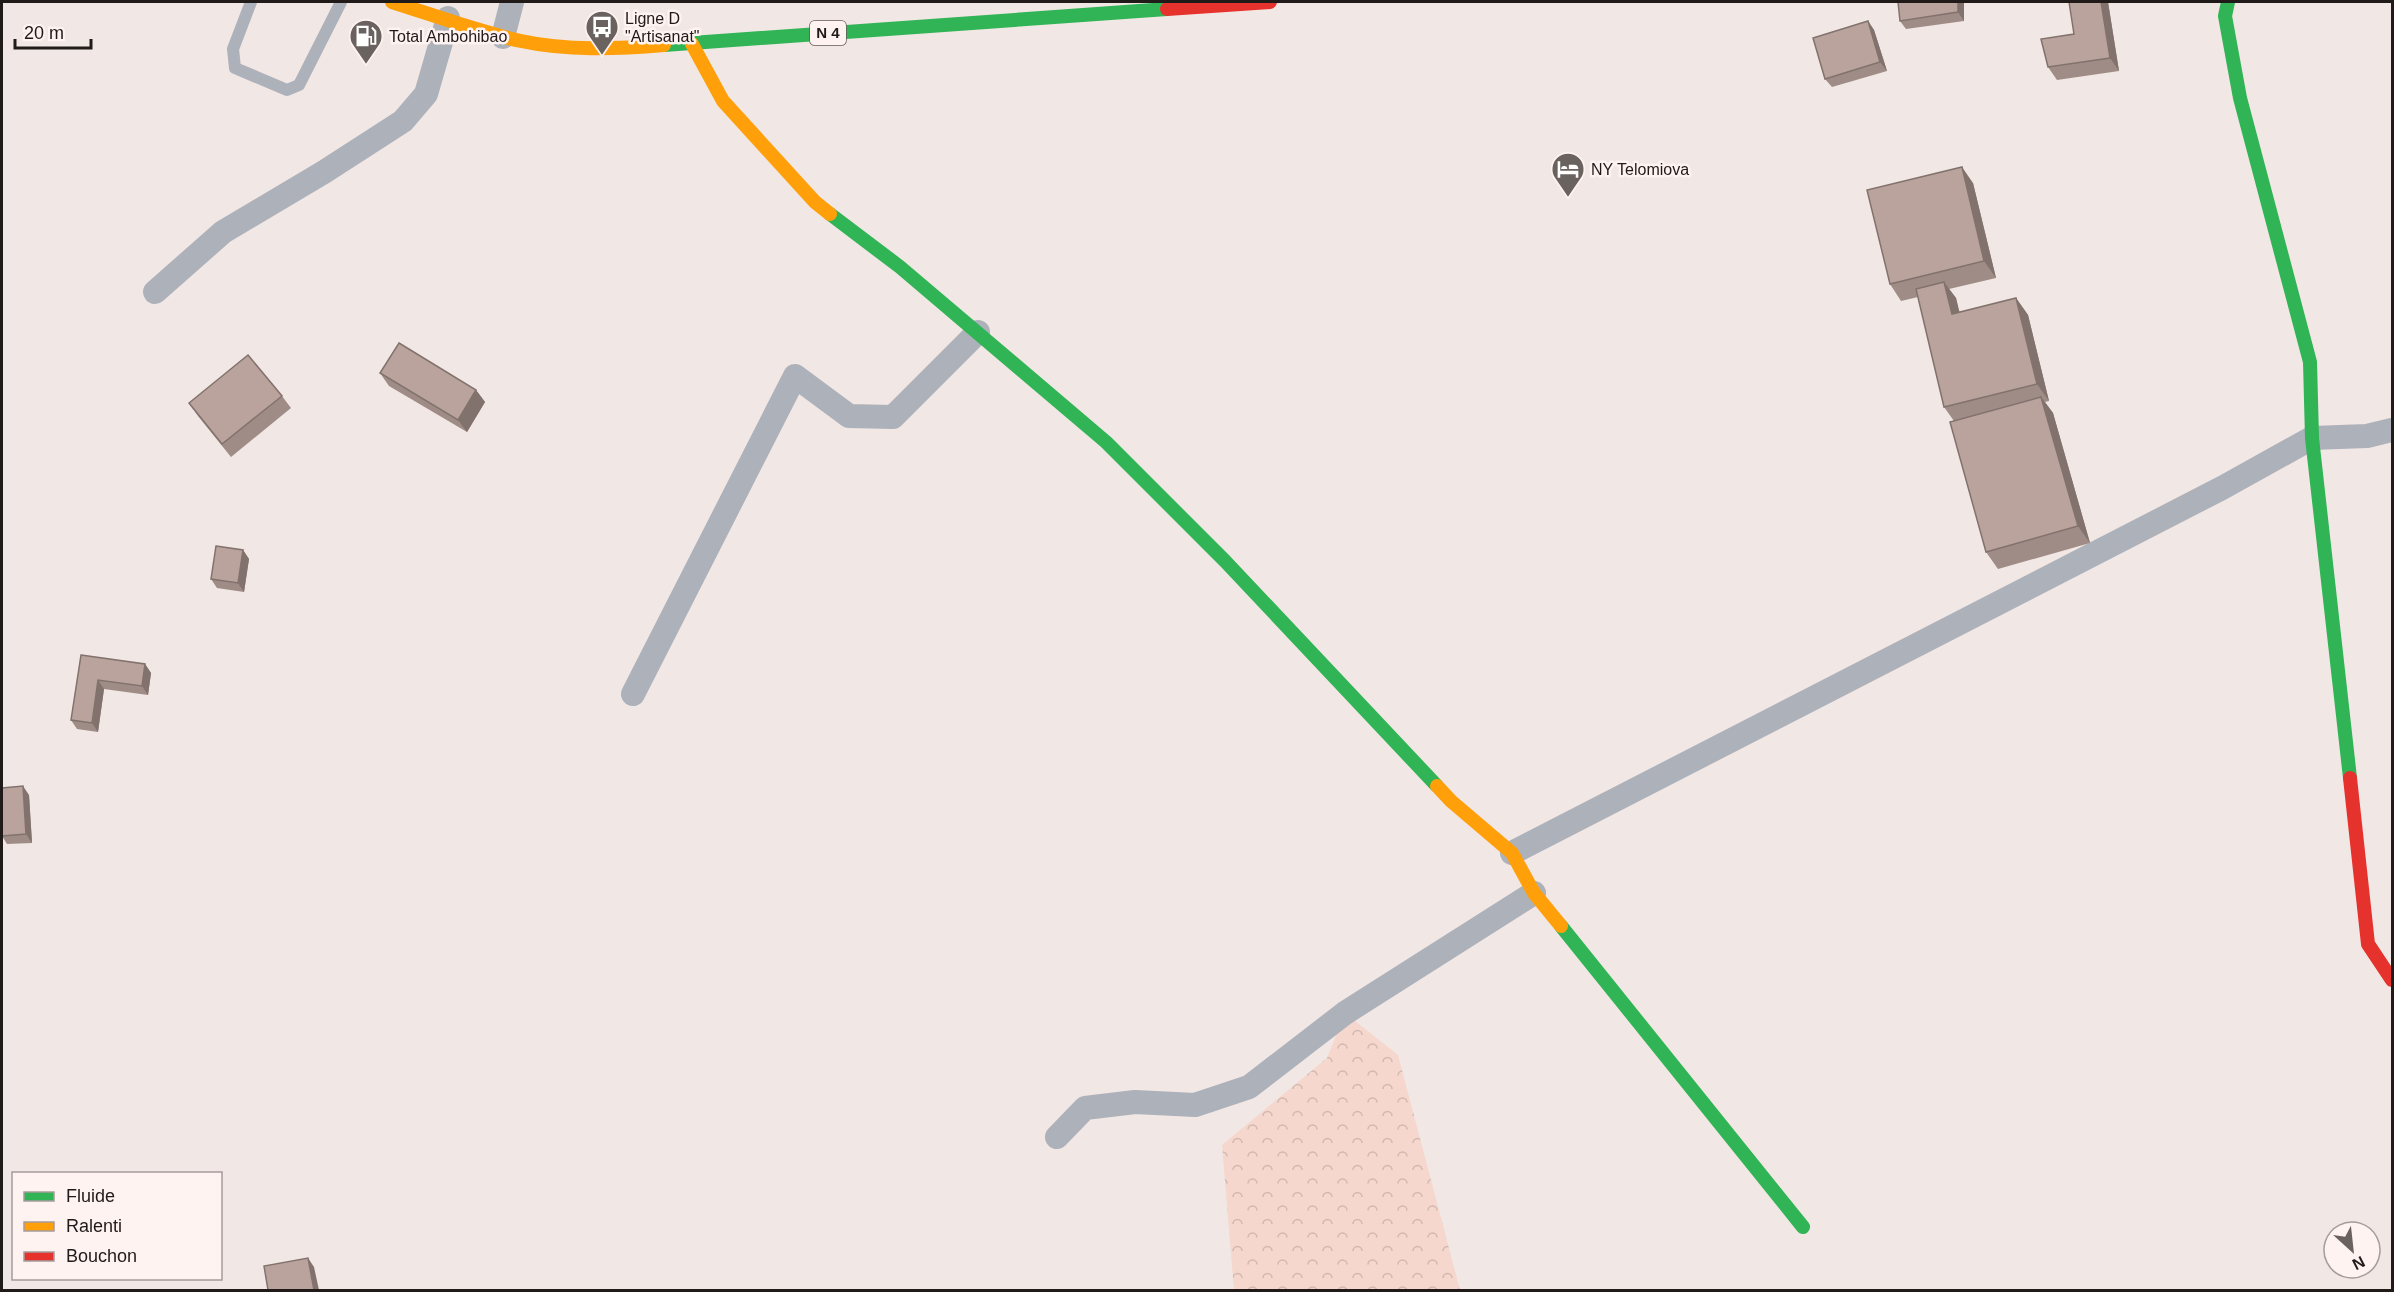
<svg xmlns="http://www.w3.org/2000/svg" width="2394" height="1292" font-family="Helvetica,sans-serif">
<defs>
<pattern id="forest-crowns" width="20" height="18" patternUnits="userSpaceOnUse" patternTransform="scale(1.5)"><rect width="20" height="18" fill="#f5d7cd"/><path d="M2 6a3 3 0 1 1 6 0M12 15a3 3 0 1 1 6 0" fill="none" stroke="#d2b8af"/></pattern>
</defs>
<rect width="100%" height="100%" fill="#f1e7e4"/>
<path fill="url(#forest-crowns)" d="M1345,1013L1398,1055L1460,1290H1234L1222,1145L1327,1058Z"/>
<g fill="none" stroke-linecap="round" stroke-linejoin="round">
<path stroke="#adb1ba" stroke-width="12" d="M251,2L233,49L235,68L287,90L299,85L341,2"/>
<path stroke="#adb1ba" stroke-width="24" d="M503,37L512,2
M155,292L223,232L324,172L403,121L426,94L448,18
M633,694L795,376L849,416L893,417L978,332
M1512,853L2222,488L2312,438L2367,436L2392,430
M1057,1137L1085,1108L1135,1102L1195,1105L1249,1087L1345,1013L1534,893"/>
<path stroke="#30b455" stroke-width="14" d="M2228,2L2225,16L2240,98L2310,362L2312,438L2350,778
M664,45L1167,9
M830,214L900,267L1106,442L1225,561L1437,786
M1561,926L1803,1227"/>
<path stroke="#ff9f0a" stroke-width="14" d="M392,2C433,15 479,32 521,41C567,51 617,49 664,45
M692,44L723,101L815,202L830,214
M1437,786L1451,801L1512,853L1534,893L1561,926"/>
<path stroke="#e5322d" stroke-width="14" d="M1167,9L1270,2
M2350,778L2368,944L2392,980"/>
</g>
<path fill="#9f8c86" d="M1964,2V21L1906,29L1900,21Z
M2108,2L2119,71L2057,80L2048,67L2074,34Z
M1868,21L1874,30L1887,71L1832,87L1825,79Z
M1973,183L1996,278L1949,289L1956,298L1959,312L2016,298L2028,315L2049,401L2045,402L2053,413L2090,543L1998,569L1986,552L1954,421L1944,407L1918,297L1901,301L1890,284Z
M380,373L476,390L485,402L467,432L389,386Z
M282,396L291,408L231,457L198,416L189,403Z
M243,550L249,559L244,592L217,588L211,579Z
M81,655L145,664L151,673L148,695L104,689L98,732L77,729L71,720Z
M29,795L32,843L7,844L2,836Z"/>
<path fill="#82726d" d="M1958,2H1964V21L1958,12Z
M2101,2H2108L2119,71L2110,58Z
M1868,21L1874,30L1887,71L1880,62Z
M1962,167L1973,183L1996,278L1984,261Z
M1944,282L1956,298L1964,330L1952,314Z
M2016,298L2028,315L2049,401L2037,384Z
M476,390L485,402L467,432L458,420Z
M2041,397L2053,413L2090,543L2078,526Z
M243,550L249,559L244,592L238,583Z
M145,664L151,673L148,695L142,686Z
M98,680L104,689L98,732L92,723Z
M23,786L29,795L32,843L26,834Z
M308,1258L314,1267L319,1290H314Z"/>
<path fill="#b9a39c" stroke="#82726d" stroke-width="1.5" d="M1898,2H1958V12L1900,21Z
M2069,2H2101L2110,58L2048,67L2041,39L2074,34Z
M1868,21L1880,62L1825,79L1813,38Z
M1962,167L1984,261L1890,284L1867,190Z
M1944,282L1952,314L2016,298L2037,384L1944,407L1916,289Z
M399,343L476,390L458,420L380,373Z
M248,355L282,396L222,444L189,403Z
M2041,397L2078,526L1986,552L1950,422Z
M216,546L243,550L238,583L211,579Z
M81,655L145,664L142,686L98,680L92,723L71,720Z
M23,786L26,834L2,836V788Z
M308,1258L314,1290H268L264,1266Z"/>
<defs>
<g id="bus-pin" transform="scale(1.725)"><path d="M0 17L-7.5 6A9.5 9.5 0 1 1 7.5 6Z" fill="#69625f" stroke="#fef3f0"/><path d="M-5-6H5V4H4V6H2V4H-2V6H-4V4H-5ZM-3.5-4V0h7V-4ZM-3.5 1.2v1.5H-2V1.2ZM2 1.2v1.5H3.5V1.2Z" fill="#fff"/></g>
<g id="fuel-pin" transform="scale(1.725)"><path d="M0 17L-7.5 6A9.5 9.5 0 1 1 7.5 6Z" fill="#69625f" stroke="#fef3f0"/><path d="M-5.5-6h7V0h2V4h1.3V-2.5L3-4.5l.8-.8L6-3V5H2.5V1h-1V6h-7ZM-4.2-4.7v3.2H.2V-4.7Z" fill="#fff"/></g>
<g id="hotel-pin" transform="scale(1.725)"><path d="M0 17L-7.5 6A9.5 9.5 0 1 1 7.5 6Z" fill="#69625f" stroke="#fef3f0"/><path d="M-6-4.5h1.5V1H6V5H4.5V3h-9V5H-6ZM-4 0a1.8 1.8 0 1 1 3.6 0ZM.5 0V-2.5h3Q6-2.5 6 0Z" fill="#fff"/></g>
</defs>
<g fill-rule="evenodd">
<use href="#bus-pin" x="602" y="27"/>
<use href="#fuel-pin" x="366" y="36"/>
<use href="#hotel-pin" x="1568" y="169"/>
</g>
<g text-anchor="middle" stroke-width="5" stroke-linejoin="round" paint-order="stroke">
<rect fill="#fef3f0" stroke="#635b59" stroke-width="1.5" x="810" y="21" width="36" height="24" rx="4.5"/>
<g font-size="15" font-weight="bold" fill="#201a18">
<text x="828" y="38">N 4</text>
</g>
<g font-size="16" fill="#201a18" stroke="#fef3f0" text-anchor="start">
<text x="625" y="24">Ligne D<tspan x="625" dy="18">"Artisanat"</tspan></text>
<text x="389" y="42">Total Ambohibao</text>
<text x="1591" y="175">NY Telomiova</text>
</g>
</g>
<rect width="2394" height="1292" fill="none" stroke="#201a18" stroke-width="6"/>
<rect x="12" y="1172" width="210" height="108" fill="#fef3f0" stroke="#a59c9a" stroke-width="1.5"/>
<rect x="24" y="1192" width="30" height="9" fill="#30b455" stroke="#a59c9a" stroke-width="1.5"/>
<text x="66" y="1202" font-size="18" fill="#201a18">Fluide</text>
<rect x="24" y="1222" width="30" height="9" fill="#ff9f0a" stroke="#a59c9a" stroke-width="1.5"/>
<text x="66" y="1232" font-size="18" fill="#201a18">Ralenti</text>
<rect x="24" y="1252" width="30" height="9" fill="#e5322d" stroke="#a59c9a" stroke-width="1.5"/>
<text x="66" y="1262" font-size="18" fill="#201a18">Bouchon</text>
<g transform="translate(2352 1250) rotate(153)"><circle r="28" fill="#fef3f0" stroke="#a59c9a" stroke-width="1.5"/>
<path d="M0-4.5L10 22L0 15L-10 22Z" fill="#69625f"/>
<text y="-9" font-size="16" font-weight="bold" text-anchor="middle" fill="#201a18">N</text>
</g>
<path d="M15 39v9h76v-9" fill="none" stroke="#201a18" stroke-width="3"/>
<text x="24" y="39" font-size="18" fill="#201a18" stroke="#fef3f0" stroke-width="4.5" paint-order="stroke">20 m</text>
</svg>
